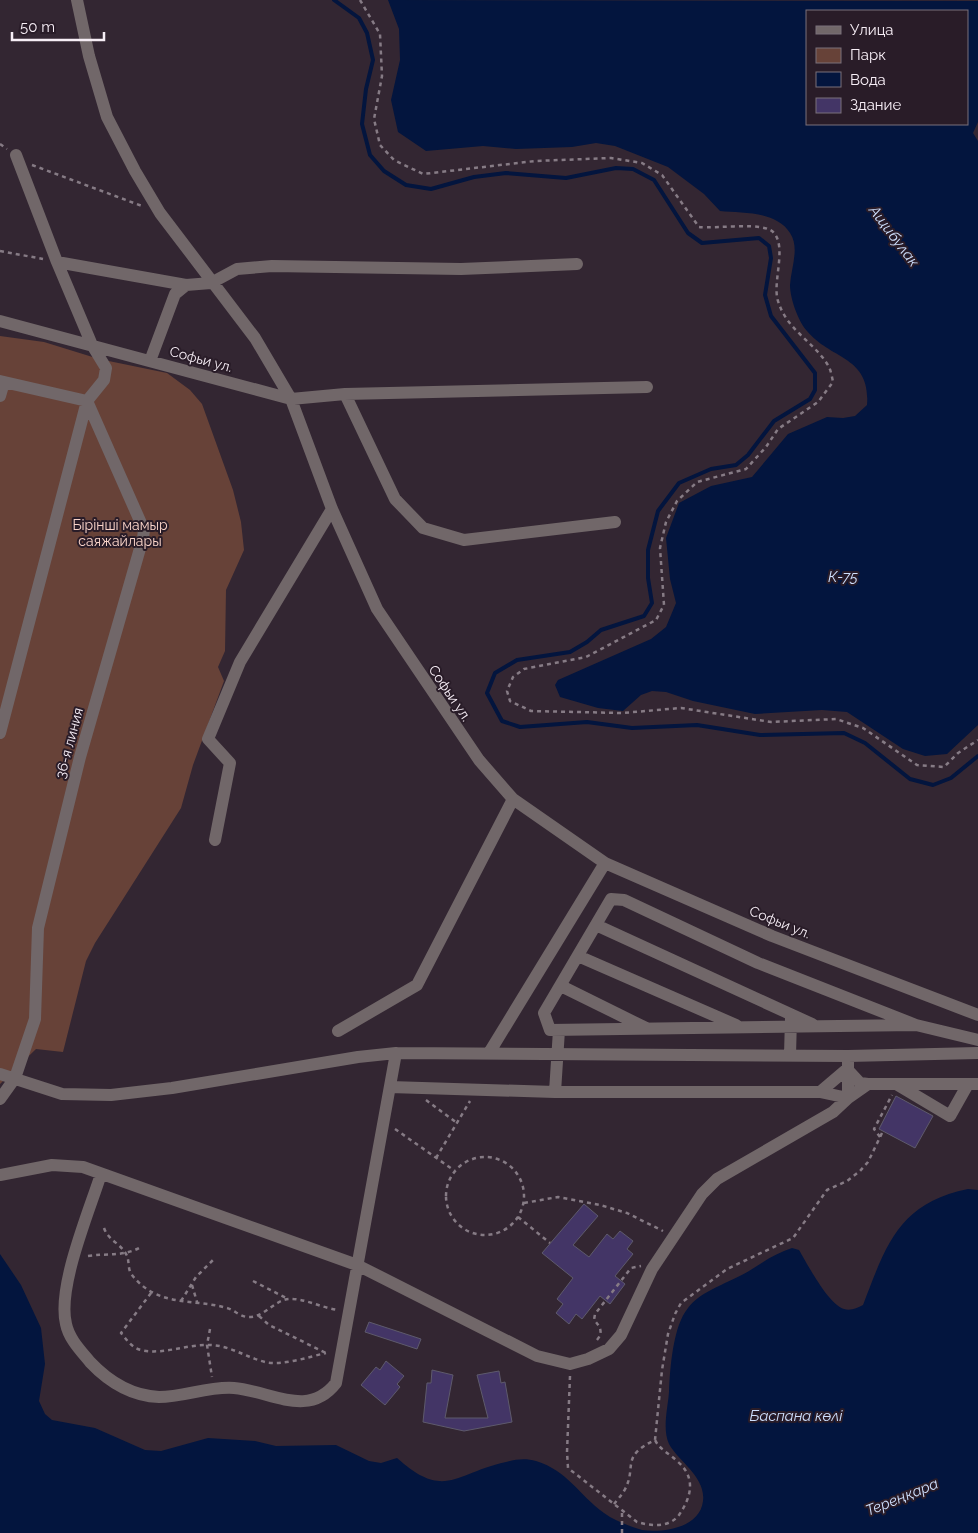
<svg xmlns="http://www.w3.org/2000/svg" width="978" height="1533" font-family="Raleway,sans-serif">
<rect width="100%" height="100%" fill="#332632"/>
<path fill="#674238" d="M0,336L44,342L99,359L167,373L190,390L202,404L233,490L241,522L244,550L226,590L225,651L218,667L224,681L193,765L181,808L95,943L86,961L63,1052L36,1049L0,1084Z"/>
<path fill="#03153e" fill-rule="evenodd" d="M388,0L978,1V122L973,133L978,141V725L947,754L925,756L903,749L847,712L822,710L755,714L693,701L666,692L652,691L641,695L623,711L598,708L560,697L555,685L558,680L651,639L666,627L676,603L670,579L666,538L679,503L711,486L752,477L788,434L827,417L843,418L855,416L867,405C871,356 831,360 807,331C798,321 790,298 790,285C791,268 800,248 790,233C776,211 742,213 720,211L704,194L668,167L615,146L596,143L572,147L516,149L483,146L426,151L398,132L391,100L400,60L399,29ZM967,11V124H807V11Z
M968,1189L978,1190V1533H0V1254L21,1285L41,1328L45,1364L39,1401L45,1414L52,1420L95,1428L145,1450L161,1451L208,1438L255,1441L276,1446L336,1445L369,1461L381,1463L397,1458C445,1501 455,1473 506,1462C516,1459 526,1458 536,1461C568,1471 579,1495 604,1513C615,1521 629,1526 642,1530C663,1533 700,1528 703,1501C706,1477 679,1462 669,1444C662,1429 668,1407 669,1392C670,1368 673,1326 688,1308C700,1291 731,1282 749,1271C763,1262 776,1253 792,1248L799,1250C808,1265 828,1304 844,1309C851,1311 857,1308 863,1305C886,1245 899,1203 968,1189Z"/>
<g fill="none" stroke-linecap="round" stroke-linejoin="round">
<path stroke="#03153e" stroke-width="4" d="M334,0L359,18L367,33L373,60L366,89L362,124L370,155L384,171L406,185L431,189L474,177L506,173L566,178L616,168L633,169L654,180L688,233L702,243L759,238L769,246L771,258L765,295L771,316L815,373V390L810,399L774,421L748,455L736,465L711,469L679,483L658,511L648,550V578L652,603L644,616L601,630L587,642L570,652L517,660L495,673L487,693L502,721L520,727L587,722L632,728L697,725L760,735L844,733L865,743L910,779L933,785L951,778L978,756"/>
</g>
<path fill="#433566" stroke="#5e5a6c" d="M896,1096L933,1116L915,1148L879,1129Z
M584,1204L598,1216L573,1245L589,1257L607,1234L613,1239L620,1231L633,1241L627,1249L633,1254L615,1276L625,1284L610,1304L600,1296L582,1319L576,1314L569,1324L556,1313L563,1304L557,1299L573,1278L542,1253Z
M369,1322L421,1339L417,1349L365,1332Z
M386,1361L404,1376L397,1384L400,1387L385,1405L361,1385L376,1367L380,1370Z
M432,1370L453,1375L445,1418H488L477,1375L499,1371L501,1383L505,1382L512,1422L464,1431L423,1422L427,1383H431Z"/>
<g fill="none" stroke-linecap="round" stroke-linejoin="round">
<path stroke="#867b85" stroke-width="2.5" stroke-dasharray="4 4" stroke-linecap="butt" d="M360,0L380,34L382,76L374,119L380,145L394,160L423,174L535,161L611,158L642,163L662,175L699,227C716,229 765,221 774,233C787,248 772,283 778,301C787,331 815,342 829,367C831,371 832,377 833,382L818,402L778,429L766,447L746,469L697,482L677,501L666,522L660,548L664,605L656,620L586,657L524,669L513,677L507,691L510,701L531,711L622,713L681,708L771,722L836,719L863,728L917,765L944,767L958,753L978,740
M0,144L7,149
M32,165L142,206
M0,251L43,259
M426,1100L457,1123
M395,1129L455,1171
M880,1137L874,1129L892,1095
M446 1196a39 39 0 1 1 78 0a39 39 0 1 1-78 0Z
M436,1158L470,1101
M524,1203L558,1197L600,1205L627,1213L663,1231
M518,1217L550,1243
M104,1228C108,1240 121,1244 126,1254C130,1260 127,1269 132,1275C158,1308 192,1298 227,1308C234,1310 241,1317 248,1317C264,1318 274,1300 289,1299C304,1298 322,1308 338,1310
M88,1256C108,1253 123,1257 141,1247
M253,1281L288,1299
M192,1285L197,1302
M151,1293L121,1333C127,1340 132,1348 141,1350C162,1355 185,1345 206,1345C228,1344 245,1357 265,1362C283,1366 308,1357 326,1353
M181,1301L196,1277L213,1260
M259,1316L269,1325L326,1353
M210,1329L207,1345L212,1377
M597,1340C603,1333 601,1327 594,1320L595,1314L631,1268L641,1266
M570,1376L567,1452L568,1468L637,1522C651,1526 669,1528 679,1515C692,1496 696,1477 677,1461C669,1453 660,1450 655,1440
M614,1504C617,1500 621,1496 624,1491C638,1467 619,1457 655,1440L662,1370L668,1334L675,1314L681,1303L727,1269L793,1238L827,1190L847,1181L860,1171L868,1162L883,1131
M622,1533V1511"/>
<path stroke="#716769" stroke-width="12" d="M77,0L89,56L107,117L135,171L160,213L255,338L291,399L332,509L377,609L479,760L513,799L605,863L772,936L978,1015
M57,262L186,285L211,283L237,269L272,266L461,269L577,264
M0,321L291,399L345,394L647,387
M150,361L175,294L186,285
M0,381L87,401
M345,394L395,499L423,528L464,540L615,522
M0,396L4,382
M0,733L87,401L104,380L106,368L92,345L57,262L16,155
M215,840L230,763L208,739L240,662L332,509
M596,925L812,1024
M578,956L736,1025
M561,986L646,1028
M916,1025L550,1030L544,1013L611,899L624,900L758,963L916,1025L978,1040
M338,1031L417,985L513,799
M489,1053L605,863
M790,1055L791,1018
M0,1074L62,1094L111,1095L172,1088L358,1057L396,1053L848,1056L978,1053
M898,1085L950,1116L968,1084
M390,1087L555,1092H820L848,1098L868,1084H978
M555,1092L559,1030
M820,1092L847,1069L860,1083L868,1084
M0,1099L15,1078L35,1019L38,928L80,757L143,538L144,530L87,401
M101,1174C89,1212 57,1287 66,1324C69,1339 81,1351 90,1362C108,1381 132,1396 159,1397C184,1397 209,1386 234,1388C271,1391 308,1419 336,1383L396,1053
M0,1175L52,1165L83,1167L357,1265L537,1356L570,1364L588,1359L609,1349L621,1335L652,1269L702,1194L717,1179L833,1112L848,1098V1056"/>
</g>
<g text-anchor="middle" stroke-width="4" stroke-linejoin="round" paint-order="stroke">
<g font-size="14" fill="#f7eef6" stroke="#291c28">
<text transform="translate(201 359) rotate(15)" y="5">Софьи ул.</text>
<text transform="translate(450 693) rotate(56)" y="5">Софьи ул.</text>
<text transform="translate(69 743) rotate(-75)" y="5">36-я линия</text>
<text transform="translate(780 922) rotate(22)" y="5">Софьи ул.</text>
</g>
<g font-size="14" fill="#fad4c9" stroke="#291c28">
<text x="120" y="530">Бірінші мамыр<tspan x="120" dy="16">саяжайлары</tspan></text>
</g>
<g font-size="15" font-style="italic" fill="#cedffd" stroke="#291c28">
<text transform="translate(894 236) rotate(53)" y="5">Ащибулак</text>
<text x="843" y="582">К-75</text>
<text x="796" y="1421">Баспана көлі</text>
<text transform="translate(902 1497) rotate(-22)" y="5">Тереңқара</text>
</g>
</g>
<rect x="806" y="10" width="162" height="115" fill="#291c28" stroke="#7b707a"/>
<rect x="816" y="26" width="25" height="8" fill="#716769" stroke="#7b707a"/>
<text x="850" y="35" font-size="15" fill="#f7eef6">Улица</text>
<rect x="816" y="48" width="25" height="15" fill="#674238" stroke="#7b707a"/>
<text x="850" y="60" font-size="15" fill="#f7eef6">Парк</text>
<rect x="816" y="72" width="25" height="15" fill="#03153e" stroke="#7b707a"/>
<text x="850" y="85" font-size="15" fill="#f7eef6">Вода</text>
<rect x="816" y="98" width="25" height="15" fill="#433566" stroke="#7b707a"/>
<text x="850" y="110" font-size="15" fill="#f7eef6">Здание</text>
<path d="M12 32v8h92v-8" fill="none" stroke="#f7eef6" stroke-width="2.5"/>
<text x="20" y="32" font-size="15" fill="#f7eef6" stroke="#291c28" stroke-width="4" paint-order="stroke">50 m</text>
</svg>
